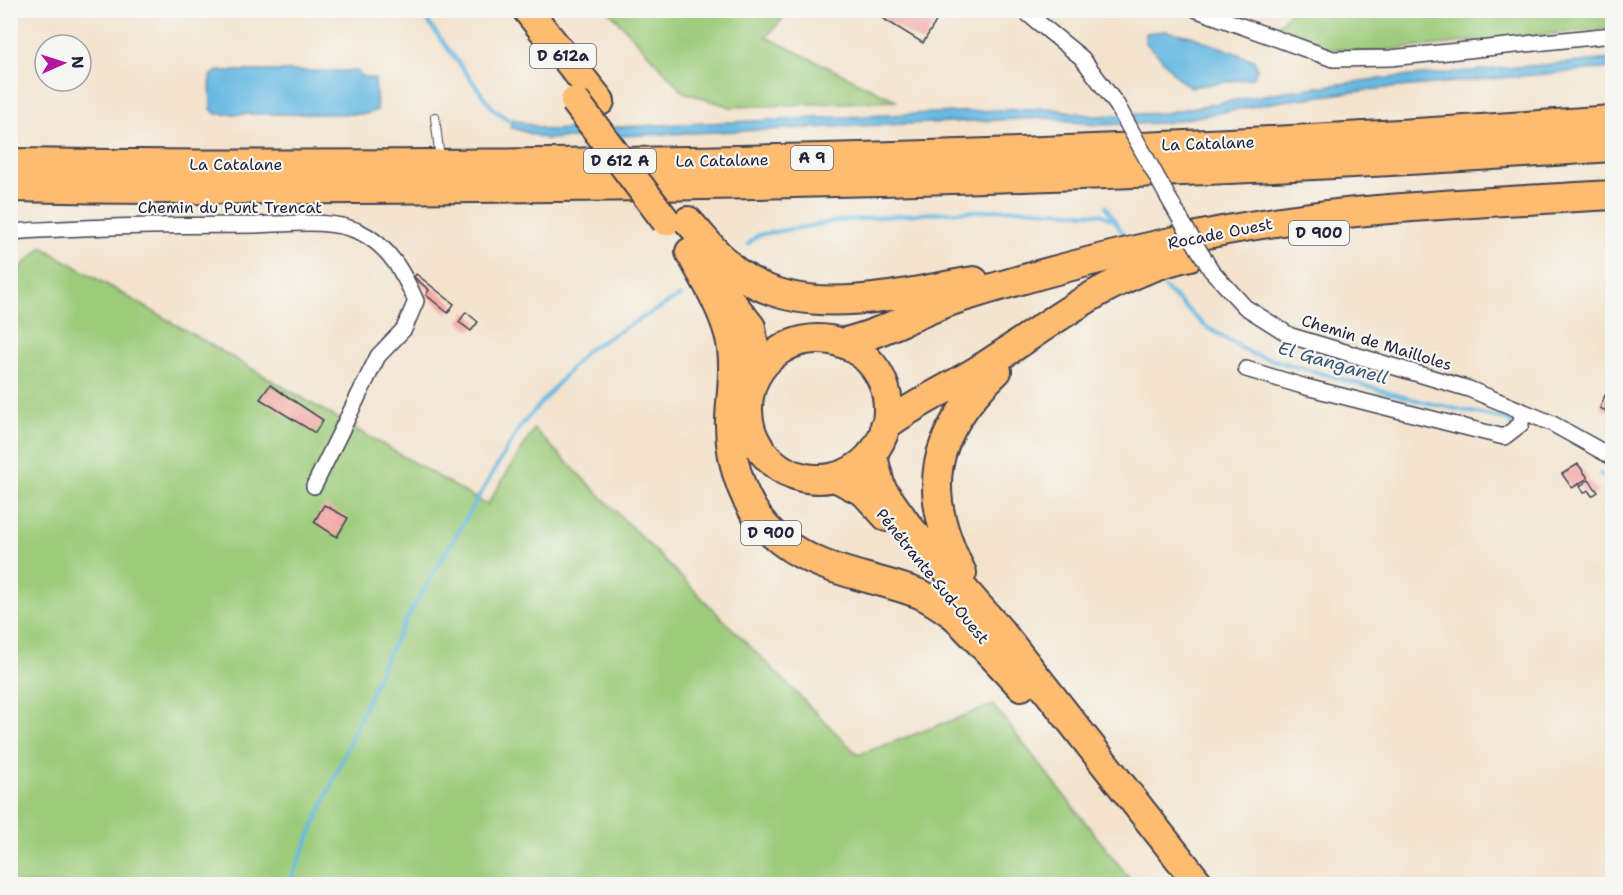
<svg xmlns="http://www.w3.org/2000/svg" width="1623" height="895" font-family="'Shantell Sans',sans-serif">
<rect width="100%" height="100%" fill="#f6f6f2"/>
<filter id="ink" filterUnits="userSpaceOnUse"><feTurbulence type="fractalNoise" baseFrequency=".0167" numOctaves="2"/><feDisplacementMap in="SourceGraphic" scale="12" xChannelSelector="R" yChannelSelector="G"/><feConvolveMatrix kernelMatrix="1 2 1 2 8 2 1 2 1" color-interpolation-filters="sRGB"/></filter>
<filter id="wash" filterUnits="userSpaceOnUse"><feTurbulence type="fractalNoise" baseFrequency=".008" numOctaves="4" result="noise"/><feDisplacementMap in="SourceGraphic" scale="24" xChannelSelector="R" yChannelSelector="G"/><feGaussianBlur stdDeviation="1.35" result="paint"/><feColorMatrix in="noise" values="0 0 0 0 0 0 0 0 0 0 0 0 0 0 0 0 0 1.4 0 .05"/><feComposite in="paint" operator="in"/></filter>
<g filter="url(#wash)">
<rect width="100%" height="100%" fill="#f3e3cd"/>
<path fill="#9ccb7a" stroke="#5f765a" stroke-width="1.5" d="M1292,10L1612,11V28L1365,52L1325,48L1276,28Z
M609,11H790L766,37L897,101L731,107L683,92Z
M42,247L487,505L534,429L858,755L993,705L1134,884H11L10,277Z"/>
<path fill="#66b9e2" stroke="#446e8e" stroke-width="1.5" d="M1166,31L1191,36L1254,60L1257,69L1253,78L1190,87C1172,78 1163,55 1145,43V33Z
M1612,59V68L1377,89L1282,101L1164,123L1095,125L1047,118L546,139L510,127L513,119L547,130L1048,108L1095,116L1163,113L1281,92L1376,79Z
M218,71H357L363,77L375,79L377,110L366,114H216L211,109L210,76Z"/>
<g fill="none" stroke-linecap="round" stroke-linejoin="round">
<path stroke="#66b9e2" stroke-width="4" d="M419,10L493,109L514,124
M1106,207L1124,235
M748,244L758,235L838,221L917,214L1019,209L1100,214L1115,221
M1165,288L1205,326L1252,354L1423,402L1505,419L1512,424
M1600,474L1612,479
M289,884L384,662L407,618L520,427L587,350L680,296"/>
</g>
<g id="blocks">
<path fill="#f2a9a4" d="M869,10H943L923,43Z
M416,274L454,304L448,313L426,295L429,290L414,277Z
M466,312L478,322L471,331L459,322Z
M270,385L323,420L315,433L260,399Z
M1612,391V414L1600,408L1605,395Z
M1578,464L1588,478L1572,488L1562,474Z
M1589,480L1598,492L1592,496L1588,490L1584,493L1580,486Z
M324,505L348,518L337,537L314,522Z"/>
</g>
</g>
<g filter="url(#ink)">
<use href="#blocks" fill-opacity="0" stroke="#413f51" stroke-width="1.5"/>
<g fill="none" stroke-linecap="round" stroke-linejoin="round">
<g stroke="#413f51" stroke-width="10">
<path id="lane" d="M435,117L440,159"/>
</g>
<g stroke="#413f51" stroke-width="18">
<path id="street" d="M1023,10L1082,58L1117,105
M1197,10L1333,59L1390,58L1612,35
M1169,199L1182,222
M10,232C92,226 174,225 256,225C289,224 330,218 360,232C389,246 404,274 416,301L404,329L378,356L314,486
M1211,270L1245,307L1291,336L1469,389L1551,423L1612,457
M1246,369L1306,387L1504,437L1521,424L1522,411"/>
</g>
<g stroke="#413f51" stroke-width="32">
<path id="highway" d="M527,10L600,101
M10,163C545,169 1080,159 1612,120
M10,187C193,191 376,189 558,187C910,183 1262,172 1612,147
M688,221C704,238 719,259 738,273C804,322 899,293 974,281
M690,252C704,278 721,305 729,334C737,362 731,392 730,420C729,464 745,514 781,541C823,573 873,576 920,594C932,599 944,608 955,616L1021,686
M720,288L751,327L758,372
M748 409a70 70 0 1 1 140 0a70 70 0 1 1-140 0Z
M841,343C883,334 919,311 960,298C1030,276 1103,257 1175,241C1317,207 1467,204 1612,195
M885,426C913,405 945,390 975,372C1045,329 1107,274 1190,256
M872,453L881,488L908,526L1001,632L1199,884
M835,477L864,492L887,517
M962,573C920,492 930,434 997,371"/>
</g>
<use href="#lane" stroke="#fff" stroke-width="8"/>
<use href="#street" stroke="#fff" stroke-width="15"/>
<use href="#highway" stroke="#febc70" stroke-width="28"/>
<g stroke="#413f51" stroke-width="18" stroke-linecap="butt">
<path id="street-bridge" d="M1117,105L1169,199
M1182,222L1211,270"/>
</g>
<g stroke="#413f51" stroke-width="32" stroke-linecap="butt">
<path id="highway-bridge" d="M575,101L666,221"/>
</g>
<use href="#street-bridge" stroke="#fff" stroke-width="15"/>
<use href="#highway-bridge" stroke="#febc70" stroke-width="28"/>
</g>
</g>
<g text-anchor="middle" stroke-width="4.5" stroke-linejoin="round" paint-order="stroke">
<g fill="#f6f6f2" stroke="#626272" stroke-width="1.5">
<rect x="530" y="44" width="66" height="24" rx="4.5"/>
<rect x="791" y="146" width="42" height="24" rx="4.5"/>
<rect x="584" y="149" width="72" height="24" rx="4.5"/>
<rect x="1289" y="221" width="60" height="24" rx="4.5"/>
<rect x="741" y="521" width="60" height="24" rx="4.5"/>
</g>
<g font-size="15" font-weight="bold" fill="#22223b">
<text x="563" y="61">D 612a</text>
<text x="812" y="163">A 9</text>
<text x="620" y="166">D 612 A</text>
<text x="1319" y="238">D 900</text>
<text x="771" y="538">D 900</text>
</g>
<g font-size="16" fill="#22223b" stroke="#f6f6f2">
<text transform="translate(1208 143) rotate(-2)" y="6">La Catalane</text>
<text transform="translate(722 160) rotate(-1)" y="6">La Catalane</text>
<text x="236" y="170">La Catalane</text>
<text x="230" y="213">Chemin du Punt Trencat</text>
<text transform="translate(1220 233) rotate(-11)" y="6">Rocade Ouest</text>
<text transform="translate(1377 342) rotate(17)" y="6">Chemin de Mailloles</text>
<text transform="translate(933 576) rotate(51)" y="6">Pénétrante Sud-Ouest</text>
</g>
<g font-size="18" font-style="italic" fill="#3a5775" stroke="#f6f6f2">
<text transform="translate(1333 363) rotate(16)" y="6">El Ganganell</text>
</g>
</g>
<rect width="1623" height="895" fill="none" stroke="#f6f6f2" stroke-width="36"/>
<g transform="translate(63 63) rotate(87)"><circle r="28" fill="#f6f6f2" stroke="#a1a1a9" stroke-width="1.5"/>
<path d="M0-4.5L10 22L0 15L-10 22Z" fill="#b5179e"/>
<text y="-9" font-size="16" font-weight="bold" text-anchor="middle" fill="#22223b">N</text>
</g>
</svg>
